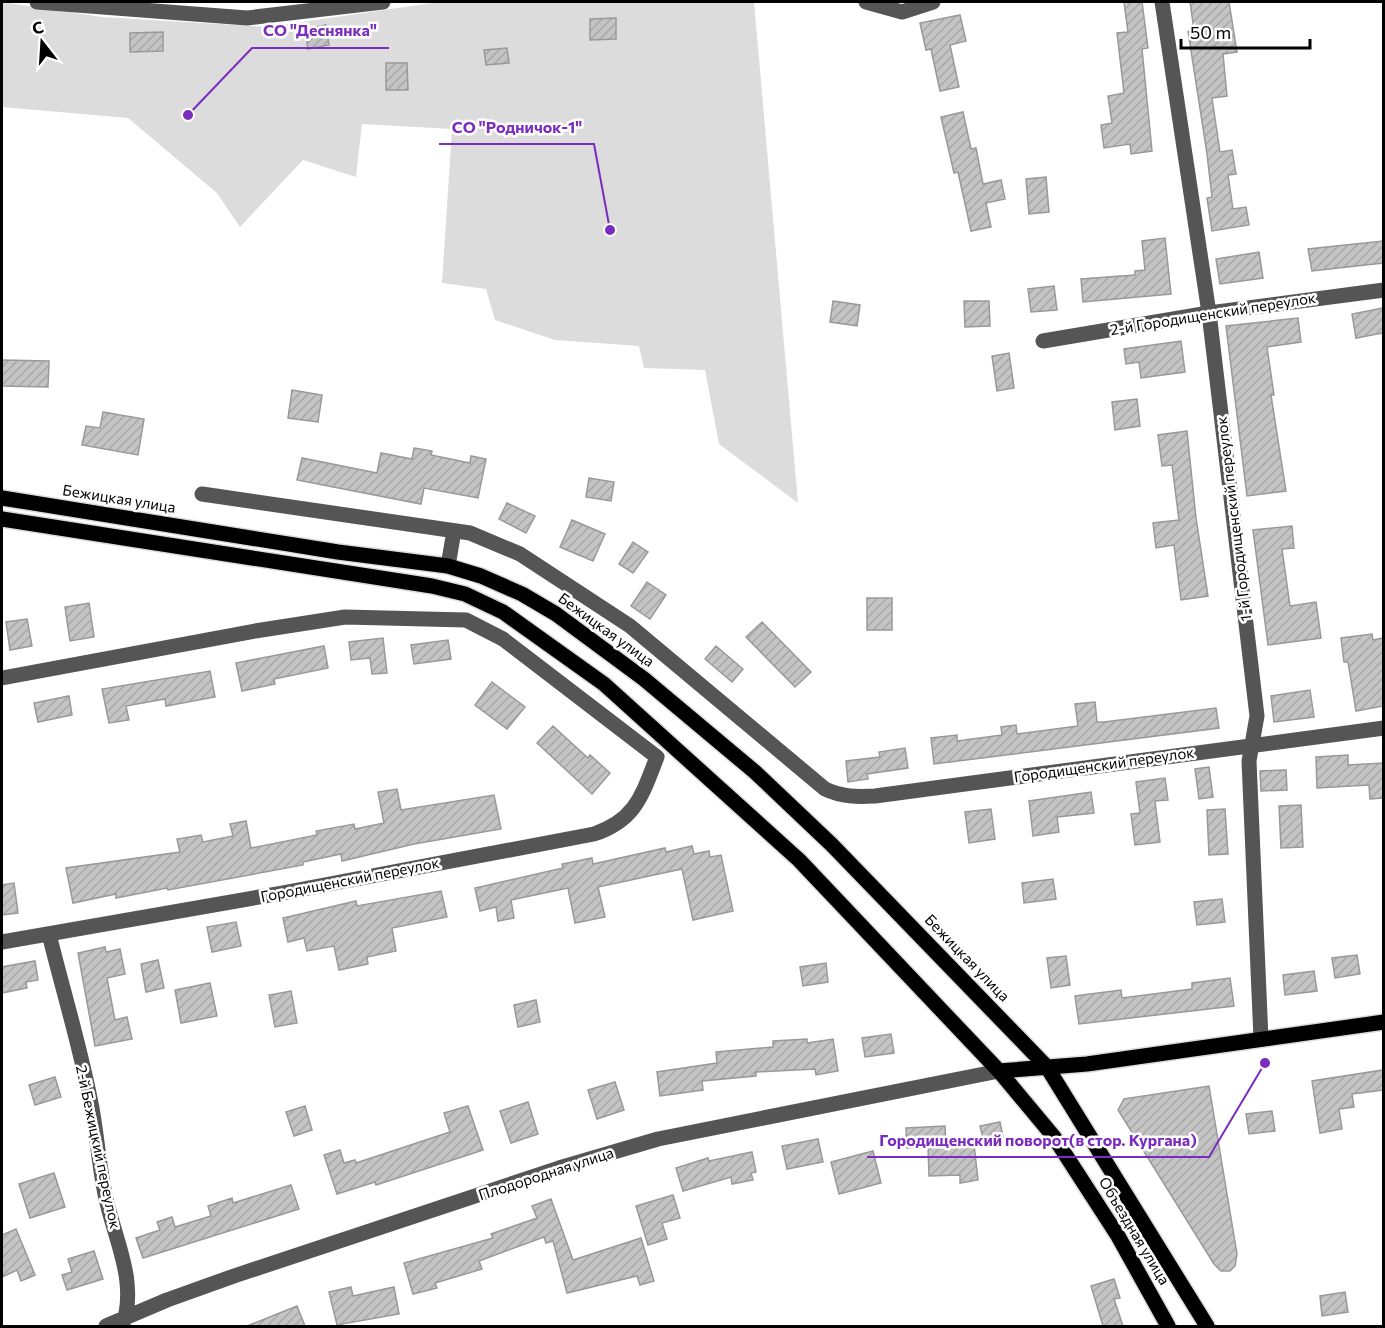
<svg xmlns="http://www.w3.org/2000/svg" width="1385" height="1328" font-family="Commissioner,sans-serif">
<defs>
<pattern id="building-hatch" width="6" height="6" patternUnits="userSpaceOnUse" patternTransform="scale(1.5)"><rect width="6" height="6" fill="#c4c4c4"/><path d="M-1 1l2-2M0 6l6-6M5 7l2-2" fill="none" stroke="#a7a7a7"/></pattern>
</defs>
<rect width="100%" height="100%" fill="#fff"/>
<path fill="#dcdcdc" d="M2,2L102,17L267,27L439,2H754L798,503L719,444L705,370L644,368L639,346L555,340L495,320L486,289L442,283L452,129L362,124L356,177L303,160L240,227L217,193L128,118L2,107Z"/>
<path fill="url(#building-hatch)" stroke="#999" stroke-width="1.5" d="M1124,2H1142L1148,48L1142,49L1152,151L1131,154L1130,144L1104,148L1101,125L1112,123L1108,96L1124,93L1117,33L1128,32Z
M1190,2H1229L1237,52L1223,54L1227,96L1212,98L1220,152L1232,150L1236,174L1228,175L1233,209L1246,207L1249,225L1212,231L1207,198L1212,197L1207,154L1188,31L1194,30Z
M960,15L966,41L950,45L959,87L940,91L931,49L926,50L920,23Z
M616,18V39L590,40V19Z
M326,25L329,45L308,49L305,29Z
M163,32V51L130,52V33Z
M507,48L509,63L486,65L484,50Z
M386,63H407L408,90H386Z
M963,112L971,149L976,148L983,184L1001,180L1005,199L986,203L991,227L971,231L958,172L954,173L941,117Z
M1046,177L1049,212L1029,214L1026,179Z
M1165,238L1171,294L1083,302L1081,279L1135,275V271L1145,270L1142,241Z
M1383,241V263L1312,271L1308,249Z
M1259,252L1263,278L1220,284L1216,259Z
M1054,286L1057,310L1031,312L1028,289Z
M833,301L860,305L857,326L830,322Z
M964,301H989L990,326L965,327Z
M1383,308V333L1356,338L1352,314Z
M1298,318L1301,342L1267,347L1274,395H1271L1286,491L1247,496L1226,326Z
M1181,341L1185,372L1141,378L1139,362L1126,364L1124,349Z
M1009,353L1014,388L997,391L992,356Z
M2,360L49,361L48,387L2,386Z
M292,390L322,395L318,422L288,418Z
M1137,399L1140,426L1115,430L1112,402Z
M103,412L144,419L138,455L82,445L86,426L100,428Z
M1187,431L1196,518L1208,596L1181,600L1174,545L1156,548L1153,523L1179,520L1172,465L1162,466L1158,435Z
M414,448L432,451L431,455L470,463L471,456L486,459L478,498L424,488L421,504L297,480L302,458L377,473L381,453L412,459Z
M589,478L614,482L611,501L586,497Z
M507,503L535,516L526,533L499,519Z
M572,520L605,534L593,561L560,547Z
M1292,526L1294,548L1282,549L1290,606L1316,602L1321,638L1268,645L1253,530Z
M633,542L648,552L633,573L619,564Z
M647,582L666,595L650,619L631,606Z
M867,598H892V630H867Z
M89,603L94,637L70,641L65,607Z
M27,619L32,646L10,650L6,622Z
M762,622L811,672L795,687L746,637Z
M1372,634L1373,640L1383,638V706L1356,711L1348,662H1344L1341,638Z
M383,638L387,673L372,674L370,658L351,660L349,642Z
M448,640L451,659L414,664L411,645Z
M324,646L328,668L274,679L275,684L242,691L236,663Z
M716,646L743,669L732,682L705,659Z
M210,671L215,697L166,706L165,699L126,706L129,720L109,723L102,689Z
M492,682L525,707L507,729L475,705Z
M1310,690L1314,717L1274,722L1271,696Z
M69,696L72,715L38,722L34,703Z
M1095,702L1097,722H1104L1216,708L1219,728L934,764L931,738L957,735V741L1002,735L1001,727L1016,725L1017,734L1078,726L1075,704Z
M553,726L588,758L590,755L610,773L592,794L537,743Z
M905,748L908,768L867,774L868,779L848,782L846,761L880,757L879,752Z
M1348,755V765L1383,763V798L1370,799L1369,785L1317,788L1316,757Z
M1209,767L1213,797L1199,799L1195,769Z
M1286,770L1287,790L1261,791L1260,771Z
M1165,778L1168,800L1155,801L1160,842L1135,845L1131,814L1140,813L1136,782Z
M397,789L401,810L494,795L501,829L414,844L342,861L341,854L303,862V865L168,890L167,888L116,898V894L73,903L66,868L180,852L177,839L201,835L203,842L233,836L230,824L246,821L251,848L317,835L316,831L354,824L355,829L384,823L378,792Z
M1091,792L1094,813L1057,817L1059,832L1033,836L1029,801Z
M1301,805L1303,847L1281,848L1279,806Z
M991,809L995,839L969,843L965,812Z
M1225,809L1228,854L1209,855L1207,810Z
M692,846L694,854L709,851L710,857L721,855L733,911L693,920L682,869L598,887L605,917L575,923L568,888L511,900L514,918L498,921L496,907L480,911L475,888L563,868L562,864L592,858L593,864L665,848L666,852Z
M1053,879L1056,899L1024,903L1022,883Z
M14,883L18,913L2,915V885Z
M441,891L447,917L392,928L396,951L367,957L368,964L339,970L334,946L307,951L304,938L288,942L283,918L356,901L357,906Z
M1222,899L1225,922L1197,925L1194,902Z
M236,922L241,946L212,952L207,927Z
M105,947L106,952L120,949L125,974L107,978L115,1020L127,1017L132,1039L95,1046L78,953Z
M1357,955L1360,974L1335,978L1332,958Z
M1066,956L1070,985L1051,988L1047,958Z
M158,960L164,988L146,992L141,964Z
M35,961L38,980L26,982L27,988L2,993V967Z
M826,963L828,982L803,986L800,967Z
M1314,971L1317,991L1285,995L1283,975Z
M1230,978L1234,1006L1079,1024L1075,996L1121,990L1122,998L1192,989V983Z
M210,983L217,1016L181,1023L175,990Z
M291,991L297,1023L275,1027L269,995Z
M536,1000L540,1022L518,1027L514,1005Z
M891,1034L894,1053L865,1057L862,1038Z
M807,1039V1043L833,1039L838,1071L816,1075L815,1069L756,1072V1076L702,1081L703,1090L660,1096L657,1072L717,1063L716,1052L773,1047V1041Z
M1383,1070V1090L1352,1094L1354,1107L1339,1109L1342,1129L1320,1133L1312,1081Z
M55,1077L61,1097L35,1105L29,1085Z
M615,1082L624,1110L597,1119L588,1090Z
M1209,1086L1237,1254L1235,1266L1230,1271H1221L1214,1264L1118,1110L1124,1099Z
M528,1102L538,1134L511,1143L500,1111Z
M305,1106L312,1130L294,1136L286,1112Z
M468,1106L483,1150L376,1185L375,1182L337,1194L324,1155L340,1150L344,1163L355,1160L356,1163L450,1132L444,1113Z
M1272,1111L1275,1131L1249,1134L1246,1114Z
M1000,1122L1004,1142L985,1146L980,1126Z
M945,1126L946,1147L974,1144L978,1180L960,1183V1175L929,1176L928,1147L907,1148L906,1128Z
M818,1139L823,1162L787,1169L782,1146Z
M873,1151L881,1183L839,1194L831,1162Z
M752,1152L756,1172L751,1173L753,1180L732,1184L731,1177L683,1191L676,1168L708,1158L709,1161Z
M54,1173L65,1207L30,1218L19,1184Z
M291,1185L299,1209L143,1258L136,1238L160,1230L157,1222L172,1217L175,1227L211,1216L208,1206L232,1198L233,1203Z
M673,1195L680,1218L662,1223L667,1239L648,1245L636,1206Z
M551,1199L573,1260L641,1238L654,1281L640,1285L637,1276L567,1293L553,1241L546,1243L544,1237L479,1261L482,1269L435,1283L437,1288L413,1294L404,1263L493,1238L491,1234L537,1218L532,1206Z
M16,1229L35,1275L21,1281L17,1270L2,1277V1235Z
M94,1251L103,1279L67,1290L62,1275L72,1272L68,1259Z
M1114,1279L1120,1298L1114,1299L1123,1326H1103L1091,1286Z
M351,1287L353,1296L394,1287L399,1314L337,1325L329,1292Z
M1345,1292L1348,1312L1322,1316L1320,1296Z
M297,1306L305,1326H247Z"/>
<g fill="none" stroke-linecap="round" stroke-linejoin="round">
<g stroke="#dbdbdb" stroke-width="18">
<path id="major" d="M2,498L338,552L448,566L481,576L522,594L556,614L644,679L755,772L832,845L1047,1067L1207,1326
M2,519L432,586L465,594L503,612L604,684L799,860L999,1071L1054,1137L1118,1236L1168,1326
M999,1071L1087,1064L1384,1022"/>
</g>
<path stroke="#555" stroke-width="15" d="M37,2L247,18L383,2
M866,2L902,12L933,2
M1162,2L1209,313L1257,716L1249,761L1261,1039
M1043,341L1209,313L1384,290
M202,494L470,533L520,554L630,626L825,789C842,797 857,797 875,796L1384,728
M448,566L454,531
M2,678L255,631L345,617L466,620L503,639L657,757C642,795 636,820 594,834L282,893L2,942
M49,934C63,991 81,1049 92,1108C97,1136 99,1165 105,1194C113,1236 138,1280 123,1324
M106,1326L167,1300L234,1276L559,1168L658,1139L999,1071"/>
<use href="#major" stroke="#000" stroke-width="15"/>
</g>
<g text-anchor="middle" stroke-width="5" stroke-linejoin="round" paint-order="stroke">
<g font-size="15" fill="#000" stroke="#fff">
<text transform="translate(1213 314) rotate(-9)" y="5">2-й Городищенский переулок</text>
<text transform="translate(119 499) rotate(9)" y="5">Бежицкая улица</text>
<text transform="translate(1234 519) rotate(-97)" y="5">1-й Городищенский переулок</text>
<text transform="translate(606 630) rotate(36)" y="5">Бежицкая улица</text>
<text transform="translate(1104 765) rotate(-8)" y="5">Городищенский переулок</text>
<text transform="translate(350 880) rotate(-11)" y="5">Городищенский переулок</text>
<text transform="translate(967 958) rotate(46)" y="5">Бежицкая улица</text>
<text transform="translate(98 1147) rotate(78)" y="5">2-й Бежицкий переулок</text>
<text transform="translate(546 1174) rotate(-18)" y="5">Плодородная улица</text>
<text transform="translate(1134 1231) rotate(59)" y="5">Объездная улица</text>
</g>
</g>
<path fill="none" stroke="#7b2cbf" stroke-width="2" d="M188 115L252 48H389M610 230L594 144H439M1265 1063L1209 1157H867"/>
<g fill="#7b2cbf" stroke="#fff" stroke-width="2">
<circle cx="188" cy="115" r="6"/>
<circle cx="610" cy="230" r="6"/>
<circle cx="1265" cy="1063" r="6"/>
</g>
<g font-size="16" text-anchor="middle" font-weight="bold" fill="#7b2cbf" stroke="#fff" stroke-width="5" stroke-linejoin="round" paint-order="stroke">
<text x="320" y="36">СО "Деснянка"</text>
<text x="517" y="133">СО "Родничок-1"</text>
<text x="1038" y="1146">Городищенский поворот(в стор. Кургана)</text>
</g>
<rect width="1385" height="1328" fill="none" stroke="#000000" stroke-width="6"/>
<g transform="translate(42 42) rotate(343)" stroke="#ffffff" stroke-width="4.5" paint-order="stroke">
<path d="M0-4.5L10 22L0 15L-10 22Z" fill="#000000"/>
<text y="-9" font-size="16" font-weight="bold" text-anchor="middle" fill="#000000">С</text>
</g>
<path d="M1181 39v9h129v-9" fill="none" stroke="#000000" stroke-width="3"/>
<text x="1190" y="39" font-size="18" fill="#000000" stroke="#ffffff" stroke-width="4.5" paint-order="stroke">50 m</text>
</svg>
